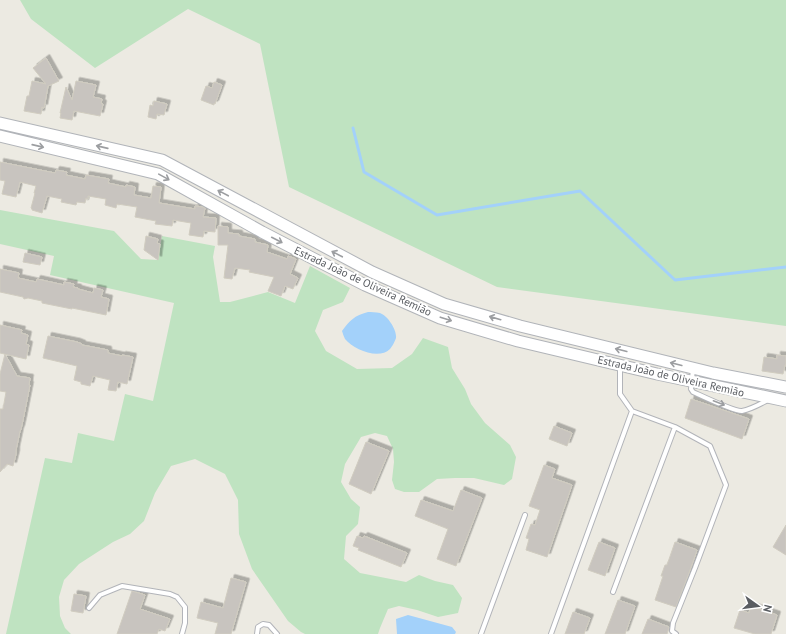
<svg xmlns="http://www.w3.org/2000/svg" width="786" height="634" font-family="'PT Sans',sans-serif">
<defs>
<filter id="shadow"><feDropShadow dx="3.5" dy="-3.5" stdDeviation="0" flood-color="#0004"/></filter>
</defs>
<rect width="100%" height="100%" fill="#eceae2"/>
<path fill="#bfe3c1" d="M20,0H786V326L497,287L289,187L260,44L188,9L95,68L31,19Z
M0,210L114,231L141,259L158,260L162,236L215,246L213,257L220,302H230L268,292L295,303L310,266L350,288L343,302L323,310L315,331L326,351L357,369L392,368L412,354L423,338L448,347L452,368L465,389L471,404L485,423L510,445L516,457L512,479L504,485L474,478H455L437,479L419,492H404L395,489L392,480L394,462L393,449L387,436L375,433L361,437L345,464L341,482L351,499L360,507L358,524L346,536L344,559L360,573L406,582L419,575L435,581L453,585L462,598L458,613L438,617L417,610L399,606L388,609L380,628L378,634H305L301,632L288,621L252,569L239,534L238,500L225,474L195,459L171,466L155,493L144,521L130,534L113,542L79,564L64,580L59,597L60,616L65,628L71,634H6L45,458L72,463L78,433L114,441L125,394L153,401L174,303L50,275L54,256L0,244Z"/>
<path fill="#a3d1fa" d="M368,312C371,312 376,312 380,313C388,316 397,330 396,338C395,341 392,347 390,349C379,360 354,350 345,339C344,337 343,334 342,331C350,320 354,316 368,312Z
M408,615L452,627L456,632L455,634H397L396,619Z"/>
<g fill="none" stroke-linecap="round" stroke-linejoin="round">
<path stroke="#a3d1fa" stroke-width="3" d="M353,128L364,172L437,215L580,191L675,280L786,267"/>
</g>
<path fill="#c8c4bf" stroke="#d0ccc0" filter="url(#shadow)" d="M46,58L59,81L48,86L44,108L42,107L41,114L24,111L27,96H29L32,81L46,84L33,68Z
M76,81L96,85L93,97L102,99L101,103L103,104L100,116L74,111L72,120L60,118L61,113H60L66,87L72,100Z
M214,82L222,85L215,104L214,103V105L201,100L206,86L212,88Z
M154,101L167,104L164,115L157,114L156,119L148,117L150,105L153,106Z
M0,162L55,173L56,170L67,172L66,175L85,179L86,175L109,179L108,183L126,187V185L135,187L134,195L151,198L153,186L161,187L159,203L195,209V206L203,207L205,208L203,217L216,218L215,232L204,231L203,237L189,235L191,223L173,220L172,226L155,224L156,221L135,217L137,207L117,204L116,208L105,205L106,199L88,196V199L86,198L85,203L77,202L76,205L61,202L62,199L47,196L42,213L32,210V209L31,208L35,193H34L36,186L20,182L16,197L2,194L5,181L0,180Z
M218,226L228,227V233L239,234V236L255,239V242L268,245L267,252L287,259L288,256L296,259L290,274L298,278L293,289L285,286L281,296L268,291L274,277L249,272L250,270L235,268L232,279L224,278L228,245H218Z
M146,236L158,239L157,243L160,244L158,260L144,250Z
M25,253L42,257L40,265L23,262Z
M0,269L19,273L18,278L36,282L37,279L64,285V282L74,284L73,287L78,288V289L93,293L94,288L103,290L101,297L109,299L106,315L72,308V309L42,303V301L28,298L24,299L23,297L0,292Z
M0,325L22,330L21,333L28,335L26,344L29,345L26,359L0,353Z
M48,336L77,342L82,344V345L108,350V353L122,356V355L133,357L127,384L118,382L116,391L108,390L110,380L93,376L90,386L81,384V382L74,380L77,366L43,358Z
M5,354L17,376L30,378L29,385H30L23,420L21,429L20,431L16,450V454L13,466L7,464L0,472V409H3L6,392L0,391V374Z
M777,355L786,356V365H785L783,374L762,371L764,357L777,359Z
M691,399L749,419L742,439L685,418Z
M554,426L572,433L567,446L549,439Z
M366,442L389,451L371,494L349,484Z
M544,465L555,469L552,478L572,485L547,557L526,550L529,539L526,538L531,524L535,525L540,510L529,506Z
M461,490L482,498L456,566L437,559L448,529L415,516L421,500L453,511Z
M786,525V555L773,547Z
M357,536L363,538L364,536L407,553L401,567L358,550L359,548L353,546Z
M599,542L615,548L605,576L588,570Z
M675,542L697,550L690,570L676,607L655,600L663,576H661L665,565H667Z
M231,578L246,582L231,634H215L218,623L197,618L201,602L223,608Z
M132,591L145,595L140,609L170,619L165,631L159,629L157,634H117Z
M74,594L86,596L83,613L71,611Z
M618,600L635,606L625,634H605Z
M751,606L777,615L771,634H755L734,628L740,610L749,613Z
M573,612L590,618L584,634H565Z
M648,619L669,627L667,634H642Z"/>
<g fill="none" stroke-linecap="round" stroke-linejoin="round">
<g stroke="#b2b4b9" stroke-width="6">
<path id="service" d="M620,366V394L632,411L675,427L710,446L726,485L695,568L673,623L672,631L676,634
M693,369L691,389L693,392C702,396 735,412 742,411C752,409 760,404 768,400
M613,592L675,427
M89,608L100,595L122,586L170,594L177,597L185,607V623L182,634
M257,634L258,627L263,624L269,625L277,634
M481,634L525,515
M551,634L632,411"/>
</g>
<g stroke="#b1b4b9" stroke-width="13">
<path id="secondary" d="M0,123L162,160L372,272L444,304L520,326L713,373L786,387
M0,136L158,174L262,232L314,259L365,285L440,318L518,341L657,374L786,401"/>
</g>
<use href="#service" stroke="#fff" stroke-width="4"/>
<use href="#secondary" stroke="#fff" stroke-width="11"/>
</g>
<defs><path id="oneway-shaft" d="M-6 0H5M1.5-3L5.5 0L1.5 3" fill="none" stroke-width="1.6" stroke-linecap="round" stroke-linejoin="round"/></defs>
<g stroke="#9c9ea1">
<use href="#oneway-shaft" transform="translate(38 146) rotate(13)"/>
<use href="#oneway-shaft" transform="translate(102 147) rotate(-167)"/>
<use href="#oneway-shaft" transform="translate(164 177) rotate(29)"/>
<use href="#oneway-shaft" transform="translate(223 193) rotate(-152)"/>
<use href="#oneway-shaft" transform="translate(277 240) rotate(27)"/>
<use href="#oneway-shaft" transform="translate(337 254) rotate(-152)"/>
<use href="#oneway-shaft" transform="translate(495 318) rotate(-164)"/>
<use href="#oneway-shaft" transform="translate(446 319) rotate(18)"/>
<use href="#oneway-shaft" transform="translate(621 350) rotate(-166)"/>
<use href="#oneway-shaft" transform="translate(676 364) rotate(-166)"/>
<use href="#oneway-shaft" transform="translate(719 403) rotate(21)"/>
</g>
<g text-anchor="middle" stroke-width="4" stroke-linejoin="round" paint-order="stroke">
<g font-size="11" fill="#5a5d62" stroke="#fff">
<text transform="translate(363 281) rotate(25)" y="4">Estrada João de Oliveira Remião</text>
<text transform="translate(671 376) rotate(13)" y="4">Estrada João de Oliveira Remião</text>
</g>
</g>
<g transform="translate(758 606) rotate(104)" stroke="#ffffff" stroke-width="3" paint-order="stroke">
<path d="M0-3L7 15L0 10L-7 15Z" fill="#5a5d62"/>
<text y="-6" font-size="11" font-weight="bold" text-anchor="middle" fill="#5a5d62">N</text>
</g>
</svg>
